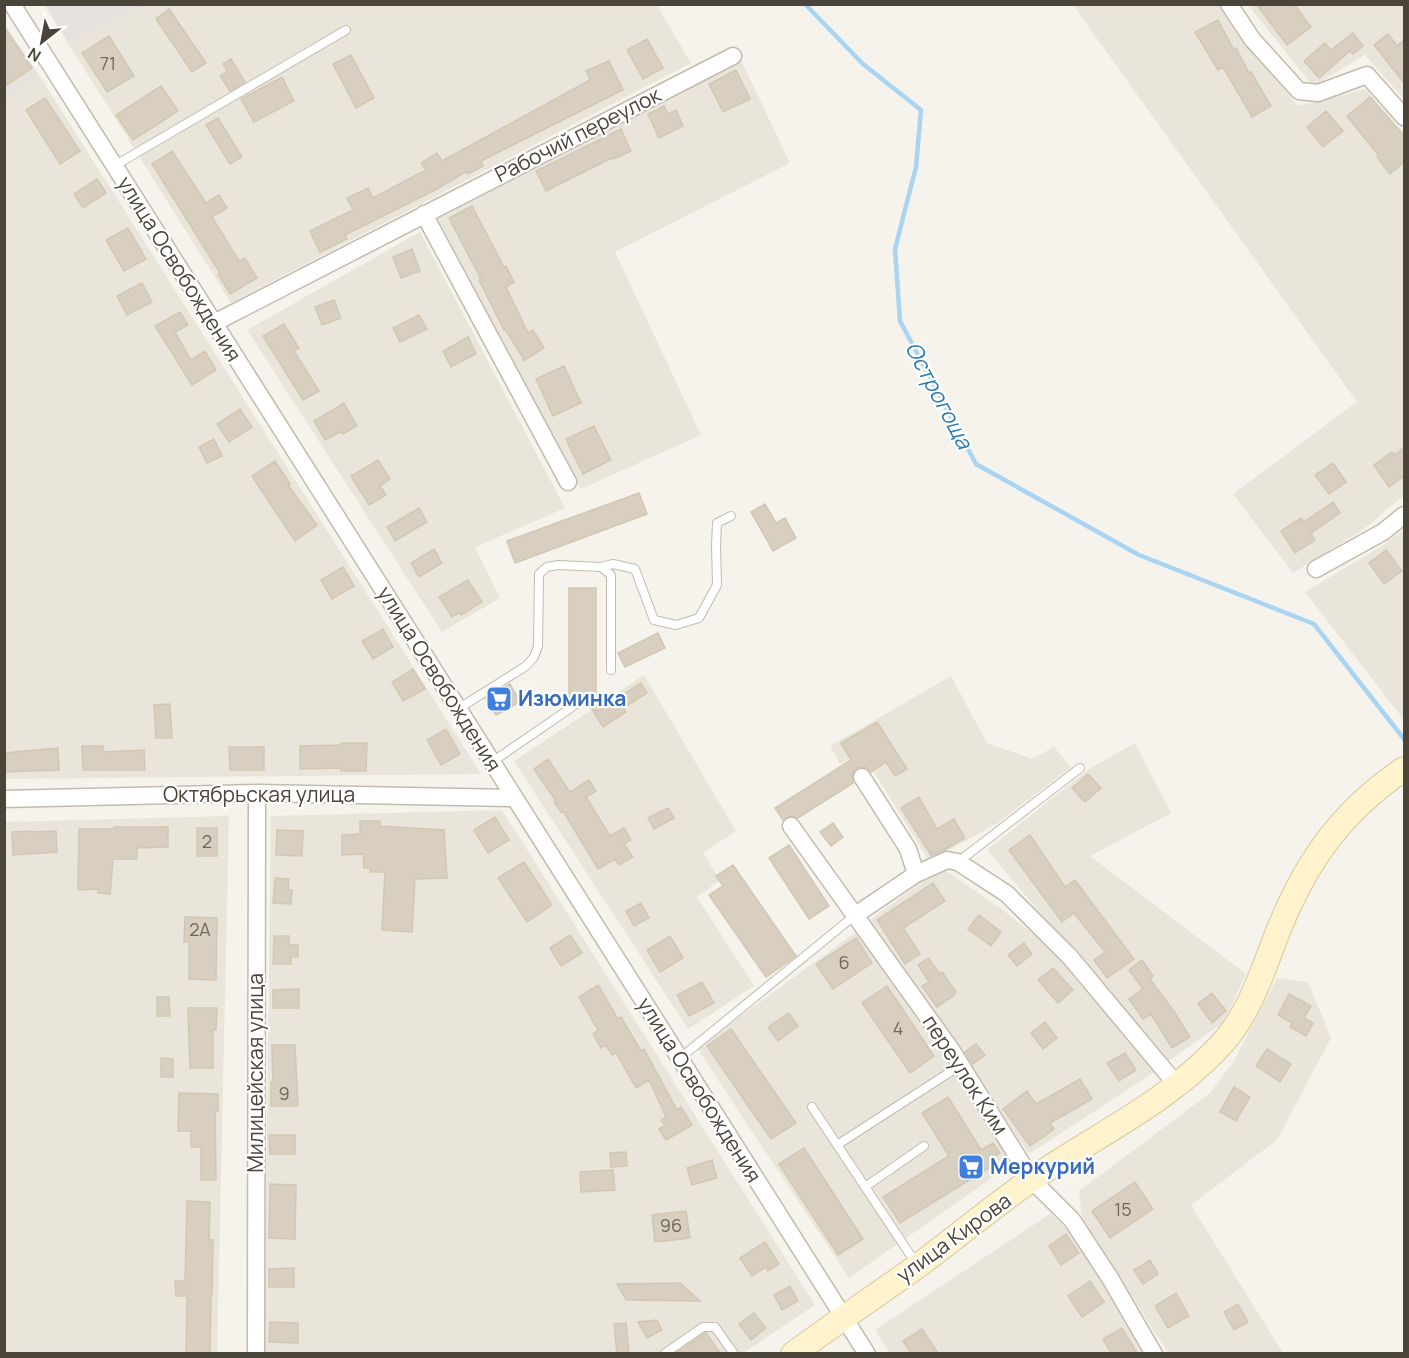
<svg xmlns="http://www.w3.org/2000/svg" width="1409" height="1358" font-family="Manrope,sans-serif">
<rect width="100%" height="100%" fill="#f6f3ec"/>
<path fill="#eae5da" d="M656,4L691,63L231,303L68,43L146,5Z
M1073,5H1220L1237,33L1298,106L1366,89L1404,133V495L1364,529L1293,573L1233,494L1357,402Z
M1248,5H1404V99L1365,55L1313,86Z
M741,60L790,163L615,252L701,435L581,489L438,219Z
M39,75L481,774L5,779L4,100Z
M420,232L565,508L475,547L500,598L442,632L247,330Z
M1404,529V720L1305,592L1388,542Z
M644,675L736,831L703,853L720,880L697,897L754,986L688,1029L514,761Z
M951,676L987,743L1032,759L1054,747L1071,767L998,823L929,861L864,756L851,763L849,759L840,764L830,746Z
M1135,743L1171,813L1090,856L1246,974L1224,1022L1167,1062L987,850L1089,769Z
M502,810L815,1305L743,1353L264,1354L271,816Z
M229,816L217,1353H5L4,822Z
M942,868L1003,910L1067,961L1156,1071L1029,1154L869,920Z
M856,932L942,1054L1012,1164L849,1278L697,1048Z
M1277,978L1308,982L1331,1038L1277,1140L1191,1205L1283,1353H1168L1082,1218L1079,1191L1210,1093L1234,1061Z
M1050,1214L1072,1233L1146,1353H890L875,1330Z"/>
<path fill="#e6e2dd" d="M45,5H146L68,43Z
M4,23L39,75L5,100H4Z"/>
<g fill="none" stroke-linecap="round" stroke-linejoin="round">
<path stroke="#a9d4f2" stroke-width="4.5" d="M805,4L863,64L921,110L916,167L895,249L900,321L976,464L1139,555L1314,624L1404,739"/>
</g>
<path fill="#d8cfc1" stroke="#d3c7b4" stroke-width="1.5" d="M1256,4H1294L1311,27L1287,45Z
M169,9L206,63L192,72L156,19Z
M1218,20L1234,50L1236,48L1249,73L1251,72L1271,106L1252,117L1223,67L1218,70L1195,32Z
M4,27L32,68L4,87Z
M1353,33L1363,46L1353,54L1350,51L1319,78L1304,61L1325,43L1331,50Z
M1388,34L1397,46L1404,40V83L1374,45Z
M109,36L134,76L107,92L82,53Z
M647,39L663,68L643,79L627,50Z
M351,55L374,98L356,108L333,64Z
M231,59L245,82L230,91L220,76L227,71L223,64Z
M609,61L623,90L481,161L483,166L468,174L467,171L437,189L345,235L347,239L320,252L310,231L353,210L347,198L368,188L373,198L426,170L421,163L437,153L442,161L590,80L586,71Z
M736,70L750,99L723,112L709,84Z
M282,77L294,101L254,122L241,99Z
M161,86L178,111L133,140L116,115Z
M1370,97L1404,136V162L1390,174L1377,157L1379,156L1347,116Z
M45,98L80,151L60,164L26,110Z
M664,106L668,114L676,110L683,126L659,138L648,114Z
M1326,111L1343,131L1323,147L1307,127Z
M218,118L242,157L230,164L206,125Z
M621,129L631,151L613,159L612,158L546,191L536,171Z
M172,151L206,203L219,195L227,208L212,217L239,261L245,258L257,278L230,294L218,274L220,273L152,164Z
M97,179L106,193L83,208L74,194Z
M472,206L504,267L506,266L514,282L506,287L528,333L533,330L544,348L523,361V358L505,329L504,330L479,280L481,279L449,218Z
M128,228L146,259L124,271L106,240Z
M412,249L420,271L401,278L393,257Z
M142,283L152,302L127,315L117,296Z
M334,300L341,318L322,325L315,307Z
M180,312L188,325L175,332L191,360L205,351L216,370L192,385L155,326Z
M419,315L427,329L400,342L393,328Z
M284,324L299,348L294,351L319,391L303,400L263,336Z
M468,337L476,354L451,367L443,351Z
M564,366L581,403L553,416L536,379Z
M344,403L357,426L343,434L342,431L325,440L314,421Z
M240,409L252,427L229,442L217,424Z
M594,426L611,460L583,474L566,439Z
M214,439L222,456L207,463L199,447Z
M1404,448V476L1389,487L1374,465L1392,452L1394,455Z
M378,460L390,479L380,486L386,495L369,505L351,476Z
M275,461L290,484L288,485L317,525L295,541L252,476Z
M1333,463L1346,482L1329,494L1315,475Z
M639,493L647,514L515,563L507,541Z
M1333,502L1340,513L1311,533L1315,540L1295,553L1281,531L1301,518L1304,522Z
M765,504L776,523L785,518L796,538L773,551L751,512Z
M419,508L427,522L395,541L387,527Z
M434,549L442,563L419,577L411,563Z
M1386,550L1402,571L1384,584L1369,563Z
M343,567L354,586L332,599L321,580Z
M468,580L482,602L461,615L460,612L452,617L439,597Z
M569,588H596V712L641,683L647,693L623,708L626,712L603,727L585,698H569Z
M383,629L393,647L373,659L362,641Z
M658,633L665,648L625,667L618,653Z
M413,669L425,689L403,701L392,682Z
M510,684L520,702L496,715L486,699Z
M170,704L172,738H156L154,705Z
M877,722L907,769L895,776L886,762L871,772L866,767L857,768L852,773L853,783L798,818L789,816L783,820L775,808L851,760L841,743Z
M446,729L460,754L441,765L427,740Z
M341,743H367L366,771H341V768L300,769V746L341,745Z
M82,746H103V752L144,750L145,770H83Z
M229,747H264V770H230Z
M58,748L59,770L4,772V753Z
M548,759L570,792L589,780L596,791L586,797L610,836L624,828L631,840L624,844L633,857L619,865L615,859L598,869L563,811L561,812L554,802L556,801L534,769Z
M1088,774L1101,788L1085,802L1072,788Z
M919,797L937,829L954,819L965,838L944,850L931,855L901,808Z
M668,808L674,818L654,829L648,818Z
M495,817L509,840L488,853L474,830Z
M360,821H380V826L444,830L447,878L415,879L412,932L382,930L385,872H370V868H364L363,854L342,855V835L360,834Z
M833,823L843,837L831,846L820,832Z
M114,827H168V847L137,848V859H113L110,894L98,893V889L78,890L79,829H114Z
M197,828H217V856H197Z
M277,830L303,831L302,856L276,855Z
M33,831V832L56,831L57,852L13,855L12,832Z
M1030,835L1065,887L1075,880L1134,959L1107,978L1094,960L1105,952L1074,913L1062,922L1009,850Z
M789,845L829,906L809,919L769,858Z
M524,862L552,905L527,922L498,878Z
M733,865L796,956L766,977L709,895L723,886L716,876Z
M275,878L289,879L288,890H292L291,904L273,903Z
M933,883L945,901L903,928L920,954L905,964L877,920Z
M641,903L649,918L634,926L626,911Z
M979,915L1001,932L991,946L968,929Z
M185,917L217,918L216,980L189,979V942H184Z
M570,935L582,953L561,966L550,948Z
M274,936H289V945H298V957H291V964H273Z
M670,936L683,958L660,972L647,950Z
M856,938L872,963L833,989L816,964Z
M1024,943L1032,954L1017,966L1008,955Z
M928,958L940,974L942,972L956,992L952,997L937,1007L922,986L929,982L918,965Z
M1142,960L1153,976L1150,979L1175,1013L1190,1037L1172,1048L1151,1014L1143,1019L1129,999L1143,989L1129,970Z
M1053,968L1073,990L1058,1003L1038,980Z
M702,982L714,1003L689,1016L677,995Z
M598,985L618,1019L621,1017L641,1051L644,1049L677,1110L681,1107L692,1125L666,1140L659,1129L665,1126L661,1120L666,1117L649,1080L636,1088L616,1053L612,1055L606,1045L601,1048L593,1034L598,1030L579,997Z
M887,986L934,1056L910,1073L862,1003Z
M299,989V1008H273V990Z
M1212,993L1226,1011L1212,1023L1198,1004Z
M1289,994L1311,1006L1304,1018L1313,1023L1306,1036L1290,1027L1292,1023L1278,1015Z
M157,997H169L170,1016H157Z
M188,1008H217L216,1030H213V1068H190Z
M789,1013L798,1026L778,1041L768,1027Z
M1045,1022L1057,1038L1043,1049L1031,1033Z
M731,1029L796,1123L771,1139L707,1046Z
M976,1044L985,1055L973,1064L965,1052Z
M272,1045H295L298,1106H271V1082H273Z
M1267,1049L1291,1064L1280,1082L1256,1066Z
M1125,1053L1136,1070L1119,1081L1107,1063Z
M161,1058L173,1059V1077H161Z
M1080,1079L1092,1099L1050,1123L1054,1129L1030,1146L1003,1109L1027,1091L1036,1104Z
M1234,1087L1250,1097L1236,1121L1220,1112Z
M179,1093L218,1094V1111H215L216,1180H201V1147H191V1131H178Z
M948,1097L981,1150L993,1143L1000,1153L988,1160L992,1166L900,1223L883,1197L949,1156L922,1113Z
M269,1135H295V1154H270Z
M804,1148L863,1239L838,1255L779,1164Z
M626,1152L627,1166L611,1167L610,1153Z
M712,1160L717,1178L692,1185L687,1168Z
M613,1170L615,1190L581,1192L580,1172Z
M1135,1182L1153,1209L1110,1238L1092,1211Z
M270,1184L296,1185L295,1239L269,1238Z
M187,1201L210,1202L209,1240H213L212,1295H211L210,1353H186L187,1296H176L175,1281H185Z
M686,1211L690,1238L655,1242L652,1215Z
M1066,1234L1079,1253L1061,1265L1049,1246Z
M765,1242L779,1264L768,1271L766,1267L752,1276L740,1258Z
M1150,1260L1158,1274L1143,1284L1134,1270Z
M294,1268V1287H269V1269Z
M1090,1281L1104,1302L1082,1317L1068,1296Z
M680,1283L700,1301L626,1300L617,1284Z
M790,1286L798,1301L782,1310L774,1295Z
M1176,1293L1189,1316L1168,1328L1155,1306Z
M1238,1304L1248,1322L1234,1330L1224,1312Z
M754,1313L766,1328L751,1340L739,1324Z
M657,1320L662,1330L647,1338L638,1322Z
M270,1322L298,1323V1343L269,1342Z
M626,1323L629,1353H617L614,1324Z
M1122,1328L1137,1353H1111L1103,1339Z
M922,1329L938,1353H911L903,1341Z
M706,1333L720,1353H676L705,1333Z"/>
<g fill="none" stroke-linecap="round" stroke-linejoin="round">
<g stroke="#c2bbae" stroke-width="10">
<path id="lane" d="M114,166L346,30
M601,567L613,564L635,569L654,620L676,625L699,618L717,585L716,545L717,523L731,516
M458,709L526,666L534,657L538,646L539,574L547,567L558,565L601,567L611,575V670
M492,762L575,705
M958,862L1080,768
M679,1059L854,916
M812,1107L917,1265
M837,1145L961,1065
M865,1187L924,1146
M664,1354L703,1327H715L734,1354"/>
</g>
<g stroke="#c2bbae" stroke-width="19">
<path id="street" d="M12,4L867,1354
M1229,4L1252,39L1299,91L1318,93L1367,75L1404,117
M424,214L568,482
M214,323L733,56
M1316,569L1383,532L1404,515
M862,777L908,849L916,874
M4,799L257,793L514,798
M791,826L952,1051L1032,1180L1072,1220L1110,1278L1154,1354
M854,916L916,874L947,860L958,862L1007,894L1070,957L1176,1084
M256,1354L257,793"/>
</g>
<g stroke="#d6c79b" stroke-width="26">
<path id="secondary" d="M793,1354C834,1324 877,1295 919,1265C956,1237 993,1207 1031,1180C1093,1137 1163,1105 1216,1050C1247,1019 1260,979 1275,939C1303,866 1339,813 1404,769"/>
</g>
<use href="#lane" stroke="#fff" stroke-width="8"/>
<use href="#street" stroke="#fff" stroke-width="16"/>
<use href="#secondary" stroke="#fff3cd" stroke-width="24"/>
</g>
<defs>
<g id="supermarket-square" transform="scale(1.35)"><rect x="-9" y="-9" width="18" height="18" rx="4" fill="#3f7fe0" stroke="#fff"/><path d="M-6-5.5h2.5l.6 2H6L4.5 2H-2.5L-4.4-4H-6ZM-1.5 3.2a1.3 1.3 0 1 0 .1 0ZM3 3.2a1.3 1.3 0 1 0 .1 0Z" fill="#fff"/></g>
</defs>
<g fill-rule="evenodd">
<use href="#supermarket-square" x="499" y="699"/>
<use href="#supermarket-square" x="971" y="1167"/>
</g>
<g text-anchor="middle" stroke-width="4.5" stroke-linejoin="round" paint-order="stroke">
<g font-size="18" fill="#6e675b">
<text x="108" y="70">71</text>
<text x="207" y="848">2</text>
<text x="200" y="936">2А</text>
<text x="844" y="969">6</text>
<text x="898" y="1035">4</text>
<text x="284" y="1100">9</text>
<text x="1123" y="1216">15</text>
<text x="671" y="1232">96</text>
</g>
<g font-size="21" fill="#4b4439" stroke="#fff">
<text transform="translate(578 135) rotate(-27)" y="7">Рабочий переулок</text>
<text transform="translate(179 269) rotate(58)" y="7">улица Освобождения</text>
<text transform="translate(439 679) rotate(58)" y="7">улица Освобождения</text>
<text x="259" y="802">Октябрьская улица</text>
<text transform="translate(256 1073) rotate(-90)" y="7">Милицейская улица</text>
<text transform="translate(965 1075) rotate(57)" y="7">переулок Ким</text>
<text transform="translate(699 1090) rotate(58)" y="7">улица Освобождения</text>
<text transform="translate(954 1238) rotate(-36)" y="7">улица Кирова</text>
</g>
<g font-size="21" font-weight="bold" fill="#366cbe" stroke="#fff" text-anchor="start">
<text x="518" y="706">Изюминка</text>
<text x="990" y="1174">Меркурий</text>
</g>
<g font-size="22" font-style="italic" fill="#2e7ab2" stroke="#fff">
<text transform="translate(939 395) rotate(62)" y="8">Острогоща</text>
</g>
</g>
<rect width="1409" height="1358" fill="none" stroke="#4b4439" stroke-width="12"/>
<g transform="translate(42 42) rotate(211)" stroke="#ffffff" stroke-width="4.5" paint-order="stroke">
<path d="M0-4.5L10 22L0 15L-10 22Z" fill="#4b4439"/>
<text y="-9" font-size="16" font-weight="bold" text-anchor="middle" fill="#4b4439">N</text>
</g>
</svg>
